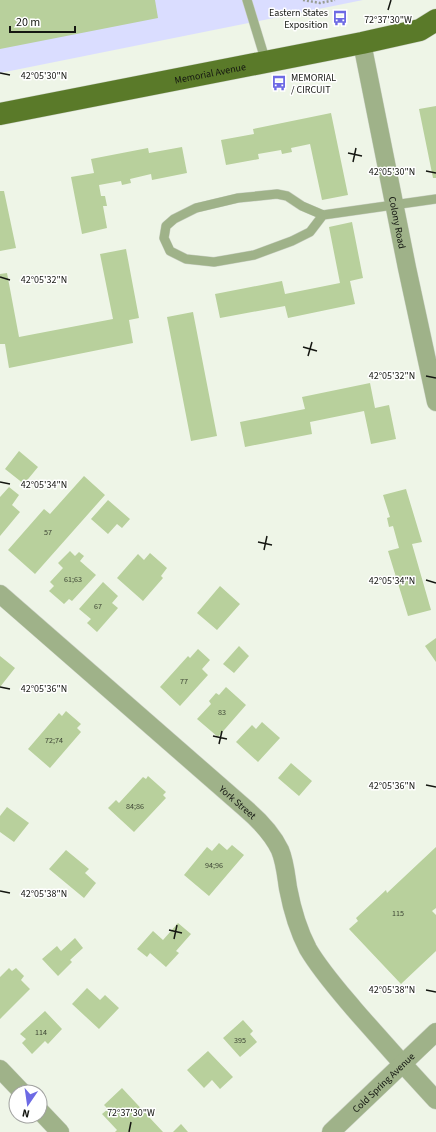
<svg xmlns="http://www.w3.org/2000/svg" width="436" height="1132" font-family="'Source Sans 3',sans-serif">
<rect width="100%" height="100%" fill="#eef5e7"/>
<path fill="#daddff" d="M0,0H363L0,73Z"/>
<path fill="#b8d09c" d="M0,0H155L158,18L0,49Z
M436,106V178H433L419,109Z
M331,113L348,195L322,200L310,144L291,148L292,152L282,154L281,150L258,154L259,159L226,165L221,140L254,134L253,129Z
M182,147L187,173L152,180L151,174L130,179L131,183L122,185L121,181L99,185L101,196H105L107,206H103L107,228L82,234L71,177L94,173L91,159L148,148L149,153Z
M0,191H4L16,248L0,251Z
M352,222L363,278L350,281L355,304L288,318L285,306L220,318L215,294L282,281L285,294L340,283L329,227Z
M126,249L139,318L129,320L133,343L9,368L5,344H0V274L7,273L19,337L113,319L100,254Z
M193,312L217,436L191,441L167,317Z
M370,383L375,408L389,405L396,439L371,444L364,411L310,422L312,434L245,447L240,422L305,409L302,397Z
M19,451L38,467L24,484L5,469Z
M84,476L105,495L35,574L8,550L44,509L50,514Z
M9,487L19,495L12,505L20,512L0,536V497Z
M406,489L422,542L412,544L431,610L408,616L388,551L399,548L393,526L389,527L387,518L390,517L383,495Z
M108,500L130,519L122,528L117,524L108,534L91,519Z
M70,551L75,556L79,552L84,556L80,561L96,575L72,601L69,599L64,604L49,591L54,586L50,582L63,568L58,563Z
M150,553L167,568L161,576L163,578L143,601L117,578L138,554L144,560Z
M103,582L118,596L112,603L118,608L97,632L87,623L91,619L79,609Z
M220,586L240,604L217,630L197,613Z
M436,638V662L425,646Z
M239,646L249,656L234,673L223,664Z
M198,649L210,660L202,669L208,675L180,706L160,687L188,656L190,658Z
M0,656L15,668L0,687Z
M226,687L246,705L218,737L197,719L211,704L209,701L216,693L219,695Z
M66,711L81,724L77,728L81,732L50,768L28,749L59,713L62,716Z
M262,722L280,738L258,762L236,742L252,725L256,729Z
M291,763L312,781L299,796L278,778Z
M148,776L166,792L163,795L166,798L134,832L108,808L116,800L119,803L143,777L146,779Z
M7,807L29,823L14,842L0,832V816Z
M219,843L227,850L232,845L244,855L209,896L184,875L207,847L212,851Z
M436,847V908L432,911L436,915V951L401,984L349,929L358,921L356,918L386,890L387,893Z
M66,850L89,869L85,873L96,883L84,898L49,869Z
M178,923L191,934L176,951L179,953L166,967L150,953L147,957L137,949L153,931L163,940Z
M75,938L83,948L70,960L72,962L58,976L42,959L57,946L61,951Z
M9,968L12,971L16,968L24,976L21,980L30,989L0,1019V977Z
M87,988L100,1000L105,995L119,1008L99,1029L72,1004Z
M45,1011L62,1029L48,1044L45,1041L32,1054L22,1043L26,1039L20,1034Z
M243,1020L253,1031L250,1034L257,1042L240,1057L223,1038Z
M208,1051L233,1077L220,1089L212,1080L204,1088L187,1070Z
M122,1088L163,1132H115L117,1130L102,1114L108,1109L104,1105Z
M181,1124L188,1132H173Z"/>
<g fill="none" stroke-linecap="round" stroke-linejoin="round">
<g stroke="#cbd1c5" stroke-width="10">
<path id="service" d="M247,0L266,62
M323,215L310,232L292,241L254,255L214,262L186,259L170,251L164,238L166,226L174,219L196,208L238,198L277,194L287,196L302,206L323,215L436,199"/>
</g>
<g stroke="#cbd1c5" stroke-width="19">
<g id="minor">
<path id="s1" d="M362,43L407,268L436,402"/>
<path id="s2" d="M0,594L245,808C259,820 272,833 280,850C285,862 286,875 288,888C292,909 298,930 308,949C321,971 338,990 354,1009C381,1040 408,1070 436,1100"/>
<path d="M0,1069L22,1092"/>
<path d="M40,1111L60,1132"/>
<path id="s3" d="M331,1132L436,1032"/>
</g>
</g>
<g stroke="#cbd1c5" stroke-width="23">
<g id="primary">
<path id="s4" d="M0,114L362,43L420,30L436,20"/>
</g>
</g>
<path stroke="#989d93" stroke-width="2.5" stroke-dasharray="2 2" stroke-linecap="butt" d="M303,0L320,3L335,0"/>
<use href="#service" stroke="#9fb289" stroke-width="9"/>
<use href="#minor" stroke="#9fb289" stroke-width="18"/>
<use href="#primary" stroke="#5a7a29" stroke-width="22"/>
</g>
<path fill="none" stroke="#141611" stroke-width="1.5" d="M388,10L391,0M0,73L10,75M348,153L362,156M353,162L356,148M426,171L436,173M0,277L10,280M303,347L317,351M308,356L312,342M426,376L436,378M0,482L10,484M258,542L272,545M264,550L267,536M426,580L436,583M0,687L10,689M213,736L227,739M219,744L222,731M426,785L436,787M0,891L10,893M169,930L182,933M174,939L177,925M426,990L436,992M129,1132L131,1122"/>
<defs>
<g id="bus-bare" transform="scale(1.2)"><path d="M-5-6H5V4H4V6H2V4H-2V6H-4V4H-5ZM-3.5-4V0h7V-4ZM-3.5 1.2v1.5H-2V1.2ZM2 1.2v1.5H3.5V1.2Z" fill="#6d6ae4" stroke="#fff" stroke-width="2.5" paint-order="stroke"/></g>
</defs>
<g fill-rule="evenodd">
<use href="#bus-bare" x="340" y="18"/>
<use href="#bus-bare" x="279" y="83"/>
</g>
<g text-anchor="middle" stroke-width="3" stroke-linejoin="round" paint-order="stroke">
<g font-size="8" fill="#3d4434">
<text x="48" y="535">57</text>
<text x="73" y="582">61;63</text>
<text x="98" y="609">67</text>
<text x="184" y="684">77</text>
<text x="222" y="715">83</text>
<text x="54" y="743">72;74</text>
<text x="135" y="809">84;86</text>
<text x="214" y="868">94;96</text>
<text x="398" y="916">115</text>
<text x="41" y="1035">114</text>
<text x="240" y="1043">395</text>
</g>
<g font-size="10" fill="#141611" stroke="#fff" text-anchor="end">
<text x="328" y="16">Eastern States<tspan x="328" dy="12">Exposition</tspan></text>
<text x="291" y="81" text-anchor="start">MEMORIAL<tspan x="291" dy="12">/ CIRCUIT</tspan></text>
</g>
<g font-size="10" fill="#141611" stroke="#fff">
<text dy="4" stroke="none"><textPath href="#s4" startOffset="214">Memorial Avenue</textPath></text>
<text dy="4" stroke="none"><textPath href="#s1" startOffset="183">Colony Road</textPath></text>
<text dy="4" stroke="none"><textPath href="#s2" startOffset="316">York Street</textPath></text>
<text dy="4" stroke="none"><textPath href="#s3" startOffset="72">Cold Spring Avenue</textPath></text>
</g>
</g>
<g font-size="10" text-anchor="middle" fill="#141611" stroke="#fff" stroke-width="3" stroke-linejoin="round" paint-order="stroke">
<text x="388" y="23">72°37'30"W</text>
<text x="44" y="79">42°05'30"N</text>
<text x="392" y="175">42°05'30"N</text>
<text x="44" y="283">42°05'32"N</text>
<text x="392" y="379">42°05'32"N</text>
<text x="44" y="488">42°05'34"N</text>
<text x="392" y="584">42°05'34"N</text>
<text x="44" y="692">42°05'36"N</text>
<text x="392" y="789">42°05'36"N</text>
<text x="44" y="897">42°05'38"N</text>
<text x="392" y="993">42°05'38"N</text>
<text x="131" y="1116">72°37'30"W</text>
</g>
<g transform="translate(28 1104) rotate(193)"><circle r="19" fill="#ffffff" stroke="#a1a2a0"/>
<path d="M0-3L7 15L0 10L-7 15Z" fill="#6d6ae4"/>
<text y="-6" font-size="11" font-weight="bold" text-anchor="middle" fill="#141611">N</text>
</g>
<path d="M10 26v6h65v-6" fill="none" stroke="#141611" stroke-width="2"/>
<text x="16" y="26" font-size="12" fill="#141611" stroke="#ffffff" stroke-width="3" paint-order="stroke">20 m</text>
</svg>
